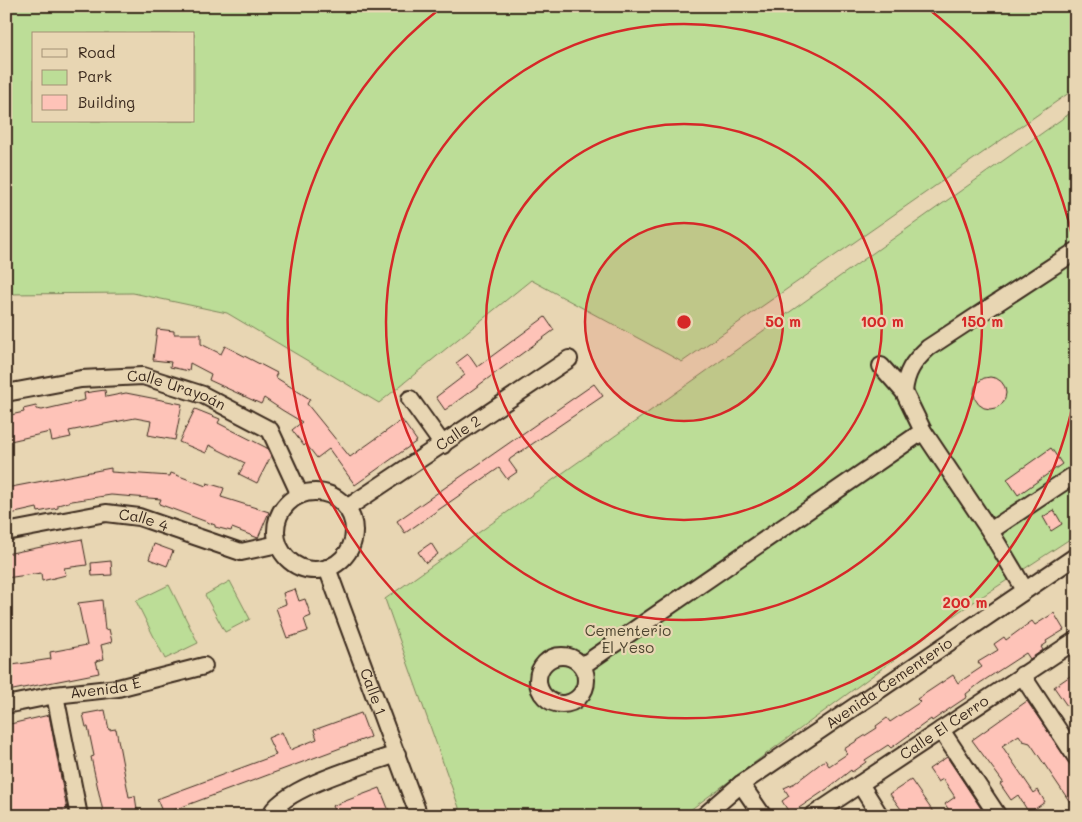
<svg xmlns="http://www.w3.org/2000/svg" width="1082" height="822" font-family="Mali,sans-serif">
<rect width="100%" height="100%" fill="#e8d6b3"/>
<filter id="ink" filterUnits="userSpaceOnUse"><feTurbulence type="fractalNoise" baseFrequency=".02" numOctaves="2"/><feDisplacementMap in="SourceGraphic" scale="10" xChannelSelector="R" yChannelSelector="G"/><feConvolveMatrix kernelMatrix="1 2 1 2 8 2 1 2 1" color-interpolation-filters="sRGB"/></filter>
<g filter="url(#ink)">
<path fill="#bcdd97" stroke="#7c845a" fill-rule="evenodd" d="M6,6H1076V88L682,362L531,280L379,403L227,313L133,293L6,294ZM34,34H194V121H34Z
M1076,109V535L960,611L682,816H462L385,599Z
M230,581L250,619L225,632L205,595Z
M169,585L198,643L165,659L136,601Z"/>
<path fill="#fec3b8" stroke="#3b2a1e" d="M545,317L554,330L445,410L436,397L465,375L456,363L468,354L477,367Z
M157,329L174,331V334H201V344L221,354L225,346L277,373L275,377L310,399L307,404L350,457L402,420L417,441L355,485L329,449L317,458L306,444L304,446L292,430L302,422L282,410L264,398L261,404L209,380L211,374L190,363L189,371L170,367L171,362L153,360Z
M974 393a16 16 0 1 1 32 0a16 16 0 1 1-32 0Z
M594,384L603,396L510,459L509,461L517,472L507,479L499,468L405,533L397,521Z
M105,390L106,397L126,393L182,404L175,440L148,435L151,421L135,418L69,431L71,437L52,441L50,432L6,442V416L24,412L23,409L36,406L37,409L42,410L85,400L84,393Z
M195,409L220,419L218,423L267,448L271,456L257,483L239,474L245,463L209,445L206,453L179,442Z
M1051,448L1062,464L1018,495L1007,479Z
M111,468V472L170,476L171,473L206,486L207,483L224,488L221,497L269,512L258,538L232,528L231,531L215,527V525L159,504L161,499L111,495L72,501L58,505V508L38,512L37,508L6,515V488Z
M1054,510L1062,524L1051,531L1043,517Z
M82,539L87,565L64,568L66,575L42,581L41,573L6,578V554Z
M431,543L438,554L426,563L418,552Z
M154,544L173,551L167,566L149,559Z
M111,561L112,575L92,576L91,563Z
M295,589L299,601L305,599L311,616L304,619L308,631L287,638L276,608L286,604L283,593Z
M102,600L105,630L109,629L112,642L101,645L104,659L96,661L99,673L8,691L6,666L51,659L50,652L87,645L78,603Z
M1054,613L1064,630L1046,641L1047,643L1041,647L1043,650L1030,659L1026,653L980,683L966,694L967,697L949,709L932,721L931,719L891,748L888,745L865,760L866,762L852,772L851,770L827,789L790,814L782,801L789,796L784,788L795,783L825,760L829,766L847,754L844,749L877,728L876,726L887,718L890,722L920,702L917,699L953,675L958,683L982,667L978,662L998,650L994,644L1004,637L1006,640L1032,621L1035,625Z
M1076,672V719L1054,687Z
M1027,701L1076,773V811L1030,743L1023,741L1019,735L1002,746L1034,793L1038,790L1045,802L1029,813L1018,795L1011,800L1000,784L1003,782L972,740Z
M105,710L109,730L116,729L129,797L135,796L138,816H104L91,757L94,756L88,727H86L83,714Z
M361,713L370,737L163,814L157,799L276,755L268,738L282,732L290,750L317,739L314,730Z
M49,715L67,810L40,816H6V725Z
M947,757L984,813L979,816H960L956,810L951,813L945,804L955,797L943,779L938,782L929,769Z
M911,780L936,816H906L890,794Z
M380,788L391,816H337L332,806Z"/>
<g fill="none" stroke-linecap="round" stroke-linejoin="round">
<g stroke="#3b2a1e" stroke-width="20">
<g id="minor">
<path d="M881,366L904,392L923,431L990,531L1025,590"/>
<path d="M904,392C906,372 913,362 928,348L1076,251"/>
<path id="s1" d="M6,393L81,379L143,376L203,395L270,430L300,495"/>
<path d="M410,399L443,445"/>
<circle cx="315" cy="531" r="39"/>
<path id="s2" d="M347,508L569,359"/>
<path d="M990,531L1071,477"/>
<path id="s3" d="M6,532L106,513L139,517L241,552L278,544"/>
<path id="s4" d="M327,568L419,816"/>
<circle cx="562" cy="680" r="24"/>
<path d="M582,666L923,431"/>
<path d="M1022,675L1076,757"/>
<path d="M55,695L79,816"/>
<path id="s5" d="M6,705L55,695L118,688L204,666"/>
<path d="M941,730L998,816"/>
<path d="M741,784L763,816"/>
<path d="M860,784L880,816"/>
<path d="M270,816C281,788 368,764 397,754"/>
<path id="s6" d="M704,816L741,784L1076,556"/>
<path id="s7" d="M812,816L1076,640"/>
</g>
</g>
<use href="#minor" stroke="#e8d6b3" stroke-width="16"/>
</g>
</g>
<circle cx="684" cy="322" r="99" fill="#d62828" fill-opacity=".12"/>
<g fill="none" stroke="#d62828" stroke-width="2.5">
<circle cx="684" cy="322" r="99"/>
<circle cx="684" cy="322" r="198"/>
<circle cx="684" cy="322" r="298"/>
<path d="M1076 388A397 397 0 1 1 442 7M926 7A397 397 0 0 1 1076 256"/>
</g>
<g text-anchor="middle" stroke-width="4.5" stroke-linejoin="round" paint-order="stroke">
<g font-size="15" fill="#3b2a1e" stroke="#e8d6b3">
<text dy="5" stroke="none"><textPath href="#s1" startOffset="174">Calle Urayoán</textPath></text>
<text dy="5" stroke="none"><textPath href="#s2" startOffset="134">Calle 2</textPath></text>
<text dy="5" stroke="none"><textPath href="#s3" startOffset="140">Calle 4</textPath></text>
<text dy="5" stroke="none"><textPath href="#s6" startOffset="228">Avenida Cementerio</textPath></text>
<text dy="5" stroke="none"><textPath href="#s5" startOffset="101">Avenida E</textPath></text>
<text dy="5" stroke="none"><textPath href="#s4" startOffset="132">Calle 1</textPath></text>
<text dy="5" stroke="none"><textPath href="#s7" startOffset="159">Calle El Cerro</textPath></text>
</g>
<g font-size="15" fill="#4e4530" stroke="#e8d6b3">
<text x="628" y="636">Cementerio<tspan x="628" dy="17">El Yeso</tspan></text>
</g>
</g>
<circle cx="684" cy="322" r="8" fill="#d62828" stroke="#e8d6b3" stroke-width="2.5"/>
<g font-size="15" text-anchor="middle" font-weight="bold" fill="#d62828" stroke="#e8d6b3" stroke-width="4.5" stroke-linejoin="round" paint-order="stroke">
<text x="783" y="327">50 m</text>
<text x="882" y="327">100 m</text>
<text x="982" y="327">150 m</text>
<text x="965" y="608">200 m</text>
</g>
<rect width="1082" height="822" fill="none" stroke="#e8d6b3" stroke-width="25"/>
<rect x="12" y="12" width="1057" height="797" fill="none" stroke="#3b2a1e" stroke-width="2" filter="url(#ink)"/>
<rect x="32" y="32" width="162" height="90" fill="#e8d6b3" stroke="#a39177"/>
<rect x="42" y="49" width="25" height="8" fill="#e8d6b3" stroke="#a39177"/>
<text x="78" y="58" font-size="15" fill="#3b2a1e">Road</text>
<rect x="42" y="70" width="25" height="15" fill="#bcdd97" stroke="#a39177"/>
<text x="78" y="82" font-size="15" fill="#3b2a1e">Park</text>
<rect x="42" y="95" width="25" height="15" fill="#fec3b8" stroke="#a39177"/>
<text x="78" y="108" font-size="15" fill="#3b2a1e">Building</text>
</svg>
